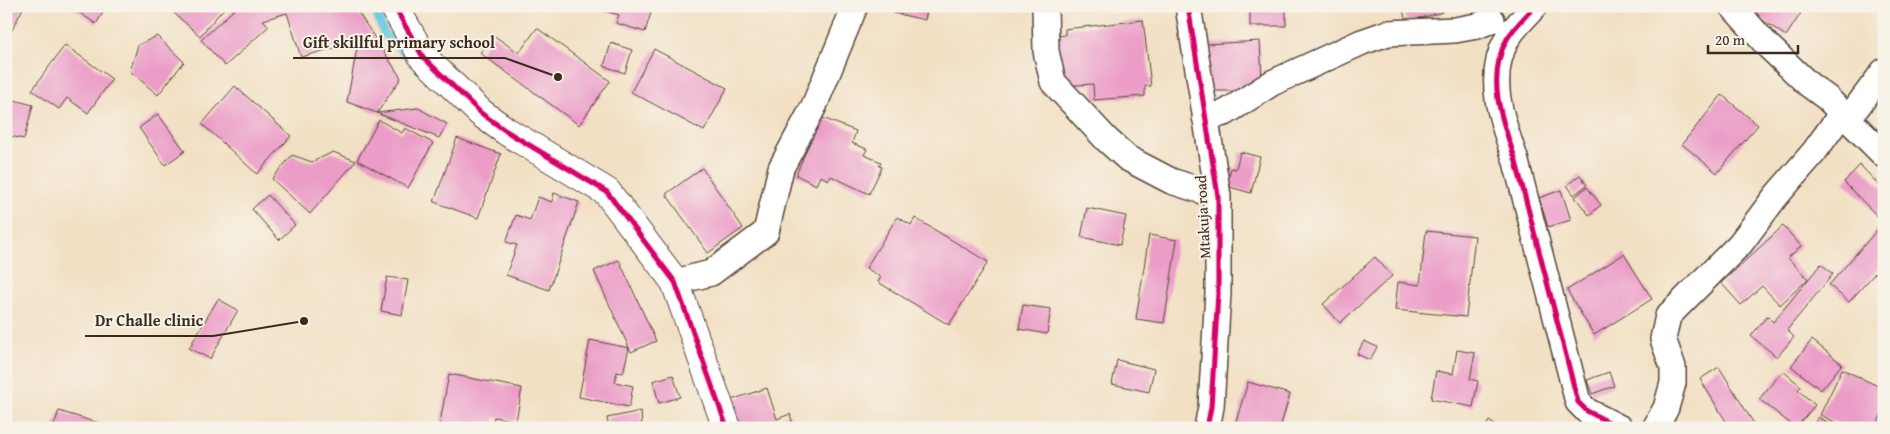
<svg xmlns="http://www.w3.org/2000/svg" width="1890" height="434" font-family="'Gentium Book Plus',serif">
<rect width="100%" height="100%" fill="#f7f3e8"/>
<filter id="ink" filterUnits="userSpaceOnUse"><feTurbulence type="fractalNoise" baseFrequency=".02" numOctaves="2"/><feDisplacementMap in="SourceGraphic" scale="10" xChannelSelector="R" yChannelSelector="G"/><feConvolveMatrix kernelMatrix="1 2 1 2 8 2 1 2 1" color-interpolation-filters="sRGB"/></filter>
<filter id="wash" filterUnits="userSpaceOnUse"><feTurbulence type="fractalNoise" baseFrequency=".0096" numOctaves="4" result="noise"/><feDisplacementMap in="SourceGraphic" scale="20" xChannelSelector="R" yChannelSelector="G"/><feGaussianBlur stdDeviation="1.12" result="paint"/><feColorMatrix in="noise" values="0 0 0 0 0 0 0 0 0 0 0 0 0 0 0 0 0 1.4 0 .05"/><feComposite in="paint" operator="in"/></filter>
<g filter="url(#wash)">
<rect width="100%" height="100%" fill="#f2e0c4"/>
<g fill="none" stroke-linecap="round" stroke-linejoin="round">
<path stroke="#63c7e0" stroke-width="9" d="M374,6L384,34L413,60"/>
</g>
<g id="blocks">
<path fill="#eb9cc7" d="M6,6H24L6,42Z
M70,6H107L96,24Z
M166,6H226L200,36Z
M238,6H354L401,78L377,113L347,102L357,48L352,43L301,57L287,13L263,20L269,26L225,66L201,40Z
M653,6L645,32L616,23L619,15L591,7Z
M896,6H928L925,20L894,13Z
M1250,6H1286V26H1250Z
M1402,6H1442L1443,12L1406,22Z
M1761,6H1790L1801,13L1786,36L1755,15Z
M1143,20L1151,86H1145V96L1094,100L1093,84L1060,86L1056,36L1065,35V29Z
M537,28L610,81L579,125L480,53L493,35L519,53Z
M157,36L184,62L158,95L130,71L138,45Z
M1260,41L1262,80L1256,91H1206V44Z
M611,43L632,50L625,73L604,66Z
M65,45L112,79L88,113L67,98L59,109L32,90Z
M654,49L727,88L704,131L631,92Z
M235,86L291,136L257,174L202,124Z
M1722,95L1758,125L1717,173L1682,144Z
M6,98L33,105L24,139L6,135Z
M418,108L447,124L439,138L377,113Z
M158,114L185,151L165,165L139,128Z
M820,117L856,131L852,143L867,149L864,155L881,162L879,166L882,167L869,194L831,176L829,180L820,176L816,185L796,175Z
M379,120L402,133L405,128L433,143L408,188L357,160Z
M457,138L501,154L478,218L434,202Z
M333,152L356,161L310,214L272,179L292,155L312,162Z
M1240,152L1260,157L1251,193L1226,186L1231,168L1236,169Z
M1860,165L1884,190V217L1881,220L1844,182Z
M702,168L743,228L708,253L666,194Z
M1580,175L1587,185L1574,195L1567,185Z
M1587,187L1601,205L1589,215L1575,197Z
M1561,190L1571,220L1548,227L1539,198Z
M554,193L579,202L549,290L506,275L517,245L506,242L516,215L530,220L538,197L552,202Z
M268,195L295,225L279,240L252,209Z
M1087,208L1126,216L1120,245L1081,237Z
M897,217L911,225L915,218L988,262L949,325L878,282L881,277L866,268Z
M1884,222V263L1849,302L1829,285Z
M1783,226L1801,246L1788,258L1808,279L1780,305L1762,286L1741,305L1721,283Z
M1426,231L1475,236L1466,317L1395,310L1398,282L1420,285Z
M1149,235L1177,240L1164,323L1136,319Z
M1624,254L1652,299L1594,335L1567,290Z
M1375,257L1392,276L1340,323L1323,304Z
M619,260L656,341L631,352L594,271Z
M1821,264L1833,274L1787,330L1794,337L1777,357L1751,336L1767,316L1773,322Z
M387,277L408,280L402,315L381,311Z
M218,299L238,310L210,359L189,348Z
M1023,305L1051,309L1047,334L1019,329Z
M590,340L629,348L623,373L617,372L615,382L633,386L629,407L579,397Z
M1812,340L1842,364L1821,390L1791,366Z
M1364,341L1377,347L1370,360L1357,354Z
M1457,350L1475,353L1470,379L1478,381L1473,407L1431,399L1436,371L1453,374Z
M1117,360L1154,369L1149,392L1112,384Z
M1719,367L1756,427L1755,428H1730L1700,379Z
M1842,369L1884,389V410L1875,428H1848L1820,415Z
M1783,371L1801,386L1798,390L1815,405L1796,428L1759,399Z
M1609,372L1614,386L1592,394L1587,380Z
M449,374L522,388L516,421L494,417L492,428H439Z
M673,375L680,397L659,403L653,381Z
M1248,382L1290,394L1280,428H1234Z
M767,388L777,419L790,414L794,428H740L731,400Z
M59,411L111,427V428H53Z
M641,411L642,428H609L607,418Z
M1818,417L1838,428H1812Z
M1489,421L1499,428H1485Z"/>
</g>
</g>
<g filter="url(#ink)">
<use href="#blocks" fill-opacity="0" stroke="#564537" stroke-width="1"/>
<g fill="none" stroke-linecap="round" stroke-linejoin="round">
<g stroke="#564537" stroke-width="28">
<path id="minor" d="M1045,6L1046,51L1053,82L1106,139L1127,158L1171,181L1218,196
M1188,6L1218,196V293L1211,407L1207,428
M1535,6C1526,16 1514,27 1507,39C1486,77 1501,119 1515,158L1578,402L1587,411L1620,428
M1732,6L1767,45L1808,84L1827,98L1884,155
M1205,117L1225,113L1272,83L1362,42L1388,33L1455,30L1477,26L1492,20
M1848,119L1884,71
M675,282L711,273L766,232L781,168L814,106L855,6
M1655,428L1666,408L1673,383V367L1663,339L1668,316L1740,244L1776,196L1814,152L1842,113"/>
</g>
<g stroke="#564537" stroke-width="30">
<path id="tertiary" d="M394,6L423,57L481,113L506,131L607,192L675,282L727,428"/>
</g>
<use href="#minor" stroke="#fff" stroke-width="25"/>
<use href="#tertiary" stroke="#fff" stroke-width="28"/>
<g stroke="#f7f3e8" stroke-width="8">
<path id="cycleway" d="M394,6L423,57L481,113L506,131L607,192L675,282L727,428
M1188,6L1218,196V293L1211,407L1207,428
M1535,6C1526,16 1514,27 1507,39C1486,77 1501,119 1515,158L1578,402L1587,411L1620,428"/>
</g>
<use href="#cycleway" stroke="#d6006c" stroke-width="5"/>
</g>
</g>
<g text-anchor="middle" stroke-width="4" stroke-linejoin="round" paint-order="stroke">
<g font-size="15" fill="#3b2a1e" stroke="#f7f3e8">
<text transform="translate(1203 217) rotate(-93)" y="5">Mtakuja road</text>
</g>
</g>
<path fill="none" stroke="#3b2a1e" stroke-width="2" d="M558 77L505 58H293M304 321L213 336H85"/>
<g fill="#3b2a1e" stroke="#f7f3e8" stroke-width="2">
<circle cx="558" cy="77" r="5"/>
<circle cx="304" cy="321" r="5"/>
</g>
<g font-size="16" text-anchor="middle" font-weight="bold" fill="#3b2a1e" stroke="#f7f3e8" stroke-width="4" stroke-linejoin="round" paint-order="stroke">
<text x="399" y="48">Gift skillful primary school</text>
<text x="149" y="326">Dr Challe clinic</text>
</g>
<rect width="1890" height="434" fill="none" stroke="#f7f3e8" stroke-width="25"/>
<path d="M1708 45v8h90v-8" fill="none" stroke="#3b2a1e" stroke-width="2.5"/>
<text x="1715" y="45" font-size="15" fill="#3b2a1e" stroke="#f7f3e8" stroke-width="4" paint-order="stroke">20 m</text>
</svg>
